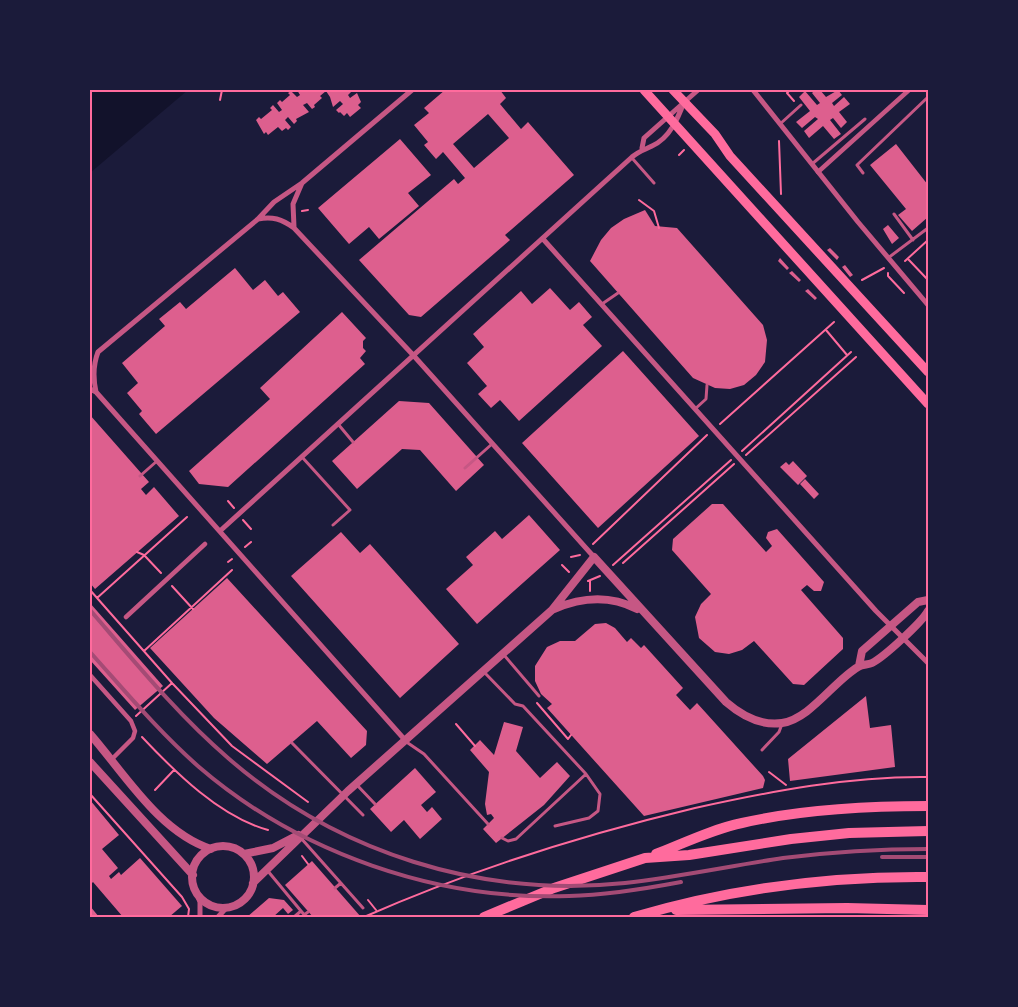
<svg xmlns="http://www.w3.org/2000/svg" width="1018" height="1007" font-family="Montserrat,sans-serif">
<rect width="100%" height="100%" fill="#1b1b3a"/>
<path fill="#12122b" d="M90,90H188L90,173Z"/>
<path fill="#dd5f8e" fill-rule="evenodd" d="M297,90H353L348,95L350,98L357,93L361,102L358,105L361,108L350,117L347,113L344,116L340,112L339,113L336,110L343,104L340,101L333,107L330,97L326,91L320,96L322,98L314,105L315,107L312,109L307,103L303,105L309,112L296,119L297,121L294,124L288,117L285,120L291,127L288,130L286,128L282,131L278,127L268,135L266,132L264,134L256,120L259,117L261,119L272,110L270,108L273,105L279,112L282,110L277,103L280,100L282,102L290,95L288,93L291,91L297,97L300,95Z
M445,90H500L506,98L500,104L521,129L528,122L574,175L505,235L510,240L421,317L409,315L359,260L454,179L458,184L465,178L443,152L436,159L424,145L428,142L414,125L429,113L424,108ZM488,114L509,138L474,168L453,144Z
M815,90H820L826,97L838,90L842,95L832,103L834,106L844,97L850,104L839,112L847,122L841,128L833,118L830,120L841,134L834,139L823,126L809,138L804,131L818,119L815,117L802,128L796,122L810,111L799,97L805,91L817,105L820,103L812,93Z
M400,139L431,175L408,193L419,206L379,239L369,227L349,244L318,208Z
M896,144L928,185V217L912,231L898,215L906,209L870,165Z
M645,210L655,226L677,228L763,325L767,340L765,362L756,375L744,385L730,389L715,388L693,378L590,261L601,240L611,228L624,219Z
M888,225L899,238L892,244L883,229Z
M830,248L839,257L837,260L827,250Z
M780,258L789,268L787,270L778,261Z
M845,265L853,275L850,277L842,267Z
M235,268L253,290L265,280L278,296L283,292L300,312L156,434L139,414L142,411L127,393L138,383L122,363L165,326L159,319L180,302L186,309Z
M792,271L801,280L799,282L789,273Z
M550,288L570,310L579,302L592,317L583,325L602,346L519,421L500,400L491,408L478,394L487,386L467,363L484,347L473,334L521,291L532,304Z
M808,289L817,298L815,300L805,291Z
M342,312L366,338L363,341V348L366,351L360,358L365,364L228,487L199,484L189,471L270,399L260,388Z
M623,351L699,436L598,528L522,443Z
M399,401L429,403L484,465L456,491L420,450L402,449L357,489L332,461Z
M90,415L149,482L141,489L146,495L154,487L179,516L95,589L90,583Z
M793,461L807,476L798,485L780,467L786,462L789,465Z
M805,479L819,494L814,499L800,484Z
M712,504H723L766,552L772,546L766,538L768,532L777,529L824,582L821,591H814L807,585L801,590L843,638V649L804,685L793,684L754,641L742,650L729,654L715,652L699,638L695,617L701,604L711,594L672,550L673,539Z
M529,515L560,550L477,624L446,589L473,565L466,557L495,531L502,539Z
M341,532L360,553L370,544L459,644L400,698L291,576Z
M227,578L367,731L366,745L351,758L317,721L267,764L214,718L150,648Z
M90,603L163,686L135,710L90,660Z
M606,623L615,628L627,642L631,638L641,648L644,645L683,688L676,695L690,710L697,703L763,776L765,780L763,788L644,816L547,708L552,704L541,694L535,681V666L547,647L560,641H575L595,624Z
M866,696L870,728L891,725L895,767L790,781L788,759Z
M504,722L523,727L516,751L540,778L557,762L570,776L544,805L496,843L483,829L494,818L491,814L487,815L485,804L489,772L470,750L480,740L494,755Z
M415,768L436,792L421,805L427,812L432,807L442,819L420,839L404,820L391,832L370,809Z
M90,800L119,835L102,849L118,868L109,876L111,879L119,872L121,875L140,858L182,906L169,917H123L93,882L90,885Z
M312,861L361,917H313L285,885Z
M269,898L284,900L293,910L288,914L283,908L273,917H247Z
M90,906L99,917H90Z"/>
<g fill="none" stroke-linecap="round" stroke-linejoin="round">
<path stroke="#ff6b9d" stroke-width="2" d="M790,90L787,93L794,101
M220,100L222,90
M779,141L781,194
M679,155L684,150
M639,200L654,211L659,228
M302,211L308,210
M908,259L928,280
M905,261L928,240
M888,273V276L904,293
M862,280L884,268
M826,330L847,355
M720,424L834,322
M742,451L851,352
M746,455L856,357
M228,501L234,508
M243,520L251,529
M593,544L707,435
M245,547L251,542
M137,552L144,555L161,573
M571,557L580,555
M228,562L232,559
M623,563L734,464
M562,565L569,572
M613,565L731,460
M588,581L600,576
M172,586L193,609
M90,590L172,683L136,716
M590,591V581
M97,598L187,517
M144,651L232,570
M172,683L232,746L308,802
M537,703L568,739L571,735
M456,724L475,746
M142,737C175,772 220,817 268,830
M769,772L786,785
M155,790L174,770
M90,794L182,897L189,909L188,917
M302,856L308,864
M368,900L376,910
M364,917C471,870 582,835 695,808C772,791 850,776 928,777
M382,917L383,916"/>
<path stroke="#c65784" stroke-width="3" d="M780,124L801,105
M632,158L654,183
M812,164L865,119
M863,173L857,165L928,97
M894,214L913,240
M888,258L928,228
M602,304L618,293
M695,409L706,399L707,385
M338,424L353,442
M302,457L350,510L333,525
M465,468L492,444
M140,476L157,461
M504,655L539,696
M484,672L515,704L523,706L586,774L600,794L598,811L589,818L555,826
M405,741L424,754L488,824
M292,743L363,815
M762,750L779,732L782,724
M356,784L375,804
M300,837L363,908
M502,838L508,841L516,839L586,774
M267,870L306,917
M335,888L341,883
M304,915L308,912
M294,917L301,911"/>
<path stroke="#c65784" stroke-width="4.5" d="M818,172L909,90
M126,617L205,544
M90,675L131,721L135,731L133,738L112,759"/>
<path stroke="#c65784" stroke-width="5" d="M753,90L858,222L928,305
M642,148L644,138L698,90
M258,219L274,202L302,183L412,90
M294,227L293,204L302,183
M543,239L876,611L928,663
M90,389L96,392L405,740
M96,392C93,378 93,365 98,352L258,219C272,216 282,219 294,228L414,356L594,557
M220,531L632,157C639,151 644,150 652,146C670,138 678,118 684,102
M196,892L200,902V917
M218,917L227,907"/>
<path stroke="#c65784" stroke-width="8" d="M554,609C582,597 610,595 637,609
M859,666L862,651L918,602L928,600
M90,734C125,774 159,832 211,849
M90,762L193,875
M192 877a31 31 0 1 1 62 0a31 31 0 1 1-62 0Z
M244,854L273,848L298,835
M253,883L348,791L552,610L594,557L726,702C741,715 761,726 782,723C810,719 834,681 858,667C862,664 868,665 872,663C884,657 922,622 928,611"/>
<path stroke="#ff6b9d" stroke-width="9" d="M644,90L928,404
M673,90L715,134L730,156L928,372"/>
<path stroke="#ff6b9d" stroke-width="10" d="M656,854C684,843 713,829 742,823C803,809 866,806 928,806
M676,910L847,908L928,910
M484,917L554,888L645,858L689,855L791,839L849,833L928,831
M634,917C729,889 829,876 928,877"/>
<path stroke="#a44b75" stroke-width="4" d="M90,610C134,661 177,714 228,758C337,853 481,898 625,883C678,877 730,866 783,858C831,852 880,849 928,849
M90,652C125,691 159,732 199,767C299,853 437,901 569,896C606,895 644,889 681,882
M882,857H928"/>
</g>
<rect width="1018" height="1007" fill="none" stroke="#1b1b3a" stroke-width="182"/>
<rect x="91" y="91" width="836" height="825" fill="none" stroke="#ff6b9d" stroke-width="2"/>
</svg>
